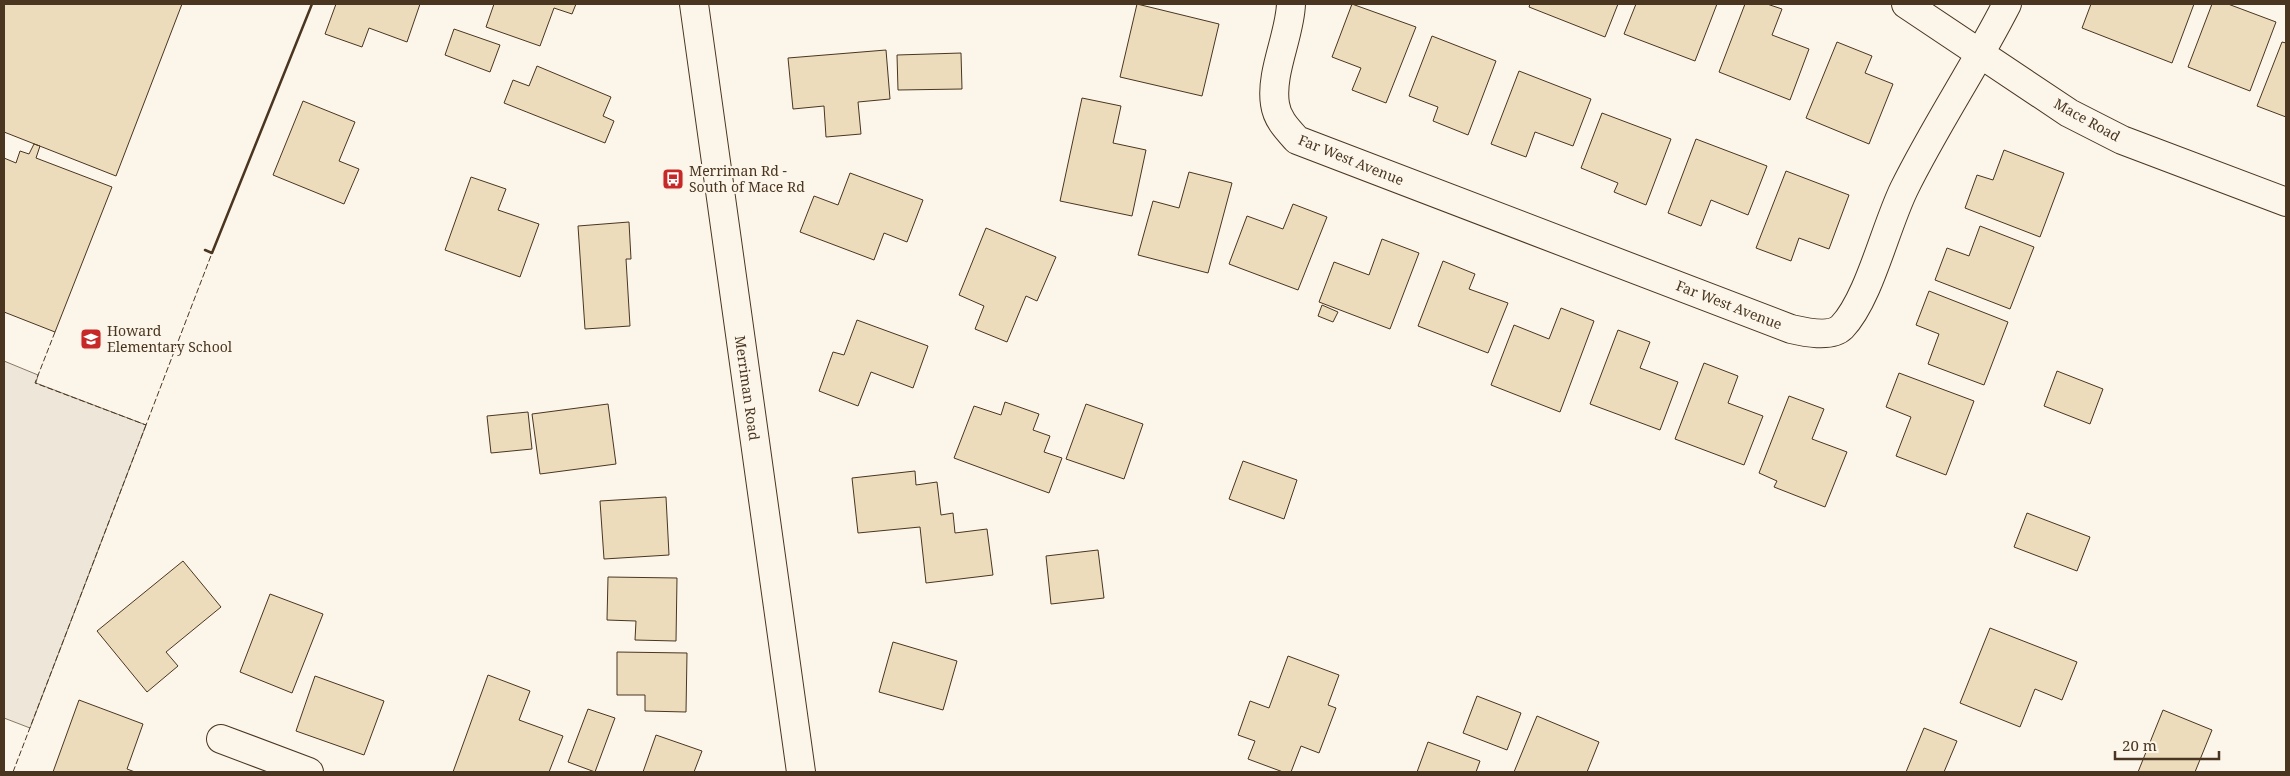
<svg xmlns="http://www.w3.org/2000/svg" width="2290" height="776" font-family="'Noto Serif',serif">
<rect width="100%" height="100%" fill="#fbf6e9"/>
<path fill="#ede6d9" stroke="#887966" d="M4,361L38,375L36,383L146,425L30,728L4,718Z"/>
<path fill="#ecdcbc" stroke="#4a3520" d="M4,4H182L116,176L4,132Z
M336,4H420L407,42L369,28L362,47L325,34Z
M494,4H576L572,14L554,8L540,46L486,27Z
M1137,4L1219,24L1202,96L1120,77Z
M1352,4L1416,27L1386,103L1352,90L1361,68L1332,57Z
M1530,4H1618L1605,37L1529,7Z
M1636,4H1717L1695,61L1624,34Z
M1745,4H1767L1782,9L1772,35L1809,49L1790,100L1719,72Z
M2091,4H2194L2172,63L2082,28Z
M2212,4H2228L2276,22L2250,91L2188,67Z
M454,29L500,45L490,72L445,55Z
M1432,36L1496,61L1468,135L1433,121L1438,107L1409,96Z
M1837,42L1872,56L1865,73L1893,84L1869,144L1806,118Z
M2282,42L2286,43V117L2257,106Z
M886,50L890,99L858,102L861,134L826,137L824,106L793,109L788,58Z
M961,53L962,89L898,90L897,55Z
M537,66L611,97L603,116L614,121L605,143L504,103L513,80L529,86Z
M1519,71L1591,99L1573,146L1535,132L1526,157L1491,144Z
M1082,98L1121,106L1113,143L1146,150L1132,216L1060,201Z
M303,101L355,122L339,161L359,169L344,204L273,175Z
M1602,113L1671,139L1646,205L1614,192L1618,183L1581,168Z
M1696,139L1767,166L1748,215L1711,200L1701,226L1668,213Z
M34,144L40,146L36,158L112,187L55,332L4,312V158L16,163L20,151L29,154Z
M2004,150L2064,173L2040,237L1965,208L1977,175L1993,180Z
M1786,171L1849,195L1829,249L1799,238L1791,261L1756,248Z
M1189,172L1232,183L1208,273L1138,255L1153,201L1179,208Z
M850,173L923,200L907,242L884,233L874,260L800,232L814,196L838,205Z
M471,177L506,189L498,210L539,224L520,277L445,250Z
M1293,204L1327,217L1298,290L1229,264L1247,216L1283,229Z
M629,222L631,259H626L630,326L585,329L578,226Z
M1980,226L2034,247L2010,309L1935,280L1947,248L1969,256Z
M986,228L1056,257L1037,301L1026,296L1007,342L975,329L984,306L959,295Z
M1382,239L1419,253L1390,329L1319,302L1334,262L1369,275Z
M1443,261L1475,274L1469,289L1508,303L1488,353L1418,326Z
M1929,291L2008,322L1984,385L1928,364L1939,334L1916,325Z
M1322,305L1338,312L1333,322L1318,316Z
M1561,308L1594,321L1560,412L1491,385L1514,325L1549,339Z
M857,320L928,346L913,388L871,372L858,406L819,391L833,352L844,355Z
M1618,330L1650,342L1640,368L1678,382L1660,430L1590,404Z
M1704,363L1738,376L1728,403L1763,416L1744,465L1675,439Z
M2057,371L2103,389L2090,424L2044,406Z
M1899,373L1974,401L1946,475L1896,456L1911,417L1886,407Z
M1789,396L1824,409L1812,439L1847,452L1825,507L1774,487L1777,481L1759,473Z
M1005,402L1039,414L1033,430L1050,436L1044,452L1062,458L1049,493L954,458L974,406L1001,415Z
M608,404L616,464L540,474L532,414Z
M1086,404L1143,424L1124,479L1066,459Z
M528,412L532,449L491,453L487,416Z
M1243,461L1297,480L1284,519L1229,499Z
M915,471L916,485L937,482L941,515L953,513L955,533L987,529L993,575L926,583L920,527L858,533L852,478Z
M666,497L669,555L604,559L600,501Z
M2027,513L2090,537L2077,571L2014,547Z
M1098,550L1104,598L1051,604L1046,556Z
M183,561L221,607L166,652L178,666L147,692L97,631Z
M608,577L677,578L676,641L635,640L636,621L607,620Z
M270,594L323,614L292,693L240,672Z
M1990,628L2077,662L2062,700L2035,689L2020,727L1960,703Z
M893,642L957,661L943,710L879,692Z
M617,652L687,653L686,712L645,711V695H617Z
M1288,656L1339,675L1328,705L1336,708L1319,753L1301,746L1291,772H1283L1248,759L1255,741L1238,735L1250,701L1269,708Z
M488,675L530,691L519,720L563,736L549,772H453Z
M315,676L384,701L364,755L296,731Z
M1477,696L1521,713L1507,750L1463,733Z
M79,700L143,724L127,769L135,772H53Z
M588,709L615,718L595,772L568,762Z
M2163,710L2212,730L2195,772H2138Z
M1537,716L1599,742L1587,772H1514Z
M1924,728L1957,741L1944,772H1906Z
M656,735L702,751L694,772H643Z
M1428,742L1480,761L1476,772H1417Z"/>
<g fill="none" stroke-linecap="round" stroke-linejoin="round">
<g stroke="#4a3520" stroke-width="30">
<path id="street" d="M1291,4C1290,35 1270,73 1275,104C1277,119 1287,129 1297,140L1791,329C1804,332 1831,338 1842,327C1869,299 1885,228 1904,189C1935,126 1975,67 2007,4
M1906,4L2069,113L2122,140L2286,202
M221,739L309,772"/>
</g>
<g stroke="#4a3520" stroke-width="30">
<path id="secondary" d="M694,4L801,772"/>
</g>
<use href="#street" stroke="#fbf6e9" stroke-width="28"/>
<use href="#secondary" stroke="#fbf6e9" stroke-width="28"/>
<path stroke="#4a3520" stroke-width="1" stroke-dasharray="6 2.5" stroke-linecap="butt" d="M55,332L35,383L146,425L212,253
M13,772L146,425"/>
<path stroke="#4a3520" stroke-width="2.5" d="M205,250L212,253L312,4"/>
</g>
<defs>
<g id="bus-square" transform="scale(1.125)"><rect x="-9" y="-9" width="18" height="18" rx="4" fill="#c62828" stroke="#fbf6e9"/><path d="M-5-6H5V4H4V6H2V4H-2V6H-4V4H-5ZM-3.5-4V0h7V-4ZM-3.5 1.2v1.5H-2V1.2ZM2 1.2v1.5H3.5V1.2Z" fill="#fff"/></g>
<g id="school-square" transform="scale(1.125)"><rect x="-9" y="-9" width="18" height="18" rx="4" fill="#c62828" stroke="#fbf6e9"/><path d="M0-5L7-2L0 1L-7-2ZM-4 1L0 2.5L4 1V4Q0 6-4 4Z" fill="#fff"/></g>
</defs>
<g fill-rule="evenodd">
<use href="#bus-square" x="673" y="179"/>
<use href="#school-square" x="91" y="339"/>
</g>
<g text-anchor="middle" stroke-width="4" stroke-linejoin="round" paint-order="stroke">
<g font-size="14" fill="#4a3520" stroke="#fbf6e9">
<text transform="translate(2087 120) rotate(29)" y="5">Mace Road</text>
<text transform="translate(1351 160) rotate(22)" y="5">Far West Avenue</text>
<text transform="translate(1729 305) rotate(21)" y="5">Far West Avenue</text>
<text transform="translate(747 388) rotate(82)" y="5">Merriman Road</text>
</g>
<g font-size="14" fill="#4a3520" stroke="#fbf6e9" text-anchor="start">
<text x="689" y="176">Merriman Rd -<tspan x="689" dy="16">South of Mace Rd</tspan></text>
<text x="107" y="336">Howard<tspan x="107" dy="16">Elementary School</tspan></text>
</g>
</g>
<rect width="2290" height="776" fill="none" stroke="#4a3520" stroke-width="10"/>
<path d="M2115 751v8h104v-8" fill="none" stroke="#4a3520" stroke-width="2.5"/>
<text x="2122" y="751" font-size="15" fill="#4a3520" stroke="#fbf6e9" stroke-width="4" paint-order="stroke">20 m</text>
</svg>
